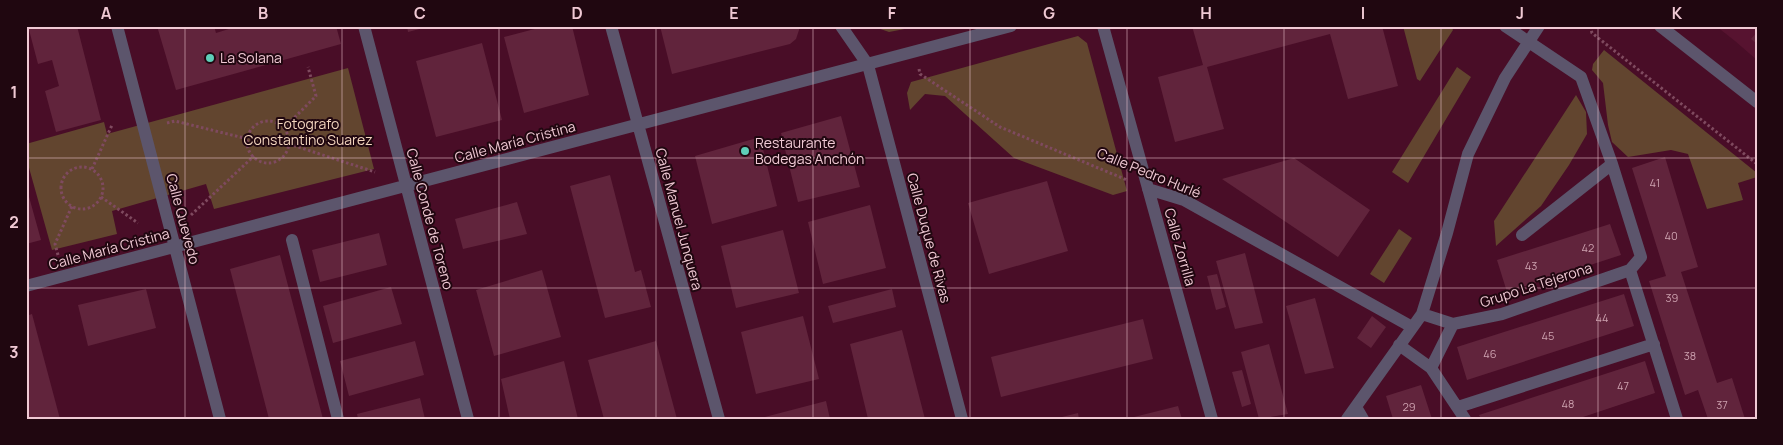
<svg xmlns="http://www.w3.org/2000/svg" width="1783" height="445" font-family="Manrope,sans-serif">
<rect width="100%" height="100%" fill="#490d27"/>
<path fill="#571330" d="M1716,26H1757V60L1735,41Z"/>
<path fill="#62452f" d="M872,26H920L889,32Z
M1403,26H1451L1453,30L1420,81L1417,79Z
M1078,36L1087,43L1127,191L1113,195L1014,158L945,96L925,94L910,110L907,93L911,82Z
M1604,50L1757,173V177L1738,183L1743,200L1707,209L1688,154L1671,150L1628,157L1612,142L1608,125L1603,83L1592,70L1593,64Z
M1457,67L1471,77L1408,183L1392,172Z
M348,68L374,169L214,209L206,184L112,211L117,234L52,250L26,157V144L104,122L107,134Z
M1576,95L1586,112L1587,134L1569,165L1541,206L1496,246L1494,221Z
M1399,229L1412,238L1384,283L1370,274Z"/>
<path fill="#61243c" d="M28,26H77L101,120L56,132L45,91L59,86L52,60L38,64Z
M157,26H214L216,33L232,28L231,26H336L341,44L176,90Z
M407,26H427V27L408,32Z
M546,26H572L589,95L524,113L504,37Z
M660,26H799V30L796,39L790,44L672,74Z
M1192,26H1335V28L1343,26H1382L1398,86L1348,99L1330,34L1207,67L1224,129L1175,142L1158,77L1203,65Z
M1757,32V44L1751,39Z
M482,43L502,120L436,137L416,61Z
M841,116L860,187L798,202L781,133Z
M760,137L777,206L712,224L695,156Z
M1665,157L1698,267L1681,272L1717,383L1732,378L1745,419H1708L1698,390L1685,395L1649,281L1666,276L1632,168Z
M1294,158L1370,210L1338,257L1222,179Z
M610,175L635,272L641,270L651,307L605,318L570,186Z
M1047,181L1068,251L989,274L968,203Z
M26,186L41,240L26,244Z
M517,202L527,234L463,249L455,219Z
M870,205L886,268L823,284L808,222Z
M1610,224L1621,255L1507,292L1497,260Z
M783,230L799,293L736,308L721,246Z
M379,233L387,265L320,282L312,250Z
M1245,253L1263,323L1235,329L1216,261Z
M280,255L323,419H269L230,269Z
M542,270L561,337L494,356L476,290Z
M1217,274L1226,307L1216,310L1207,276Z
M391,287L402,324L333,343L323,306Z
M146,289L156,328L88,346L78,305Z
M892,289L896,307L833,323L828,306Z
M1624,294L1634,326L1467,380L1457,347Z
M1315,298L1334,368L1305,374L1286,306Z
M32,314L60,419H26V316Z
M803,316L819,379L756,394L741,332Z
M1372,316L1386,327L1371,348L1357,338Z
M1143,319L1153,359L1001,397L991,357Z
M902,330L925,419H868L850,344Z
M415,341L424,375L349,396L340,361Z
M656,341L677,419H604L588,360Z
M1269,344L1288,414L1259,419L1241,352Z
M564,361L578,419H510L501,379Z
M1645,361L1655,393L1577,419H1481L1479,415Z
M1242,370L1251,404L1242,407L1232,372Z
M1421,385L1432,419H1393L1386,396Z
M420,398L425,419H358L357,414Z
M826,401L830,419H761V418Z
M1178,406L1182,419H1135L1134,417Z
M1078,413L1079,419H1058V418Z"/>
<g fill="none" stroke-linecap="round" stroke-linejoin="round">
<path stroke="#7f4a5f" stroke-width="3" stroke-dasharray="2.5 2.5" stroke-linecap="butt" d="M1590,26L1592,33L1757,164
M919,69L920,74L1000,127L1127,180
M247 142a21 21 0 1 1 42 0a21 21 0 1 1-42 0Z
M167,123L175,121L248,139
M284,128L316,96L308,67
M289,144L375,172
M61 188a21 21 0 1 1 42 0a21 21 0 1 1-42 0Z
M92,169L112,125
M101,197L138,223
M191,215L254,156
M58,255L55,244L72,206"/>
<path stroke="#5c556c" stroke-width="12" d="M117,26L220,419
M364,26L468,419
M611,26L719,419
M841,26L868,65L962,419
M1103,26L1212,419
M1505,26L1581,77L1612,164L1641,257L1630,270L1677,419
M1660,26L1757,102
M1148,189L1184,200L1412,327
M1522,235L1612,164
M292,240L338,419
M26,286L1011,26
M1422,314L1453,324L1502,314L1630,270
M1399,345L1431,368L1465,419
M1431,368L1453,324
M1356,407L1363,419
M1458,407L1654,344
M1347,419L1422,314L1447,233L1468,154L1505,78L1539,26"/>
</g>
<path fill="none" stroke="#f0c9d4" stroke-width="1" stroke-opacity="0.55" d="M185,26V419M342,26V419M499,26V419M656,26V419M813,26V419M970,26V419M1127,26V419M1284,26V419M1441,26V419M1598,26V419M26,158H1757M26,288H1757"/>
<g fill="#5eceb8" stroke="#200710" stroke-width="2">
<circle cx="210" cy="58" r="5"/>
<circle cx="745" cy="151" r="5"/>
</g>
<g text-anchor="middle" stroke-width="4" stroke-linejoin="round" paint-order="stroke">
<g font-size="11" fill="#cca0ae">
<text x="1655" y="187">41</text>
<text x="1671" y="240">40</text>
<text x="1588" y="252">42</text>
<text x="1531" y="270">43</text>
<text x="1672" y="302">39</text>
<text x="1602" y="322">44</text>
<text x="1548" y="340">45</text>
<text x="1490" y="358">46</text>
<text x="1690" y="360">38</text>
<text x="1623" y="390">47</text>
<text x="1568" y="408">48</text>
<text x="1722" y="409">37</text>
<text x="1409" y="411">29</text>
</g>
<g font-size="14" fill="#f0c9d4" stroke="#200710" text-anchor="start">
<text x="220" y="63">La Solana</text>
<text x="755" y="148">Restaurante<tspan x="755" dy="16">Bodegas Anchón</tspan></text>
</g>
<g font-size="14" fill="#f4d6bf" stroke="#200710">
<text x="308" y="129">Fotografo<tspan x="308" dy="16">Constantino Suarez</tspan></text>
</g>
<g font-size="14" fill="#f0c9d4" stroke="#200710">
<text transform="translate(515 142) rotate(-15)" y="5">Calle María Cristina</text>
<text transform="translate(1149 173) rotate(22)" y="5">Calle Pedro Hurlé</text>
<text transform="translate(183 219) rotate(75)" y="5">Calle Quevedo</text>
<text transform="translate(430 219) rotate(75)" y="5">Calle Conde de Toreno</text>
<text transform="translate(679 219) rotate(75)" y="5">Calle Manuel Junquera</text>
<text transform="translate(929 238) rotate(75)" y="5">Calle Duque de Rivas</text>
<text transform="translate(1180 247) rotate(74)" y="5">Calle Zorrilla</text>
<text transform="translate(109 249) rotate(-15)" y="5">Calle María Cristina</text>
<text transform="translate(1536 285) rotate(-18)" y="5">Grupo La Tejerona</text>
</g>
</g>
<rect width="1783" height="445" fill="none" stroke="#200710" stroke-width="55"/>
<rect x="28" y="28" width="1728" height="390" fill="none" stroke="#f0c9d4" stroke-width="2"/>
<g font-size="16" text-anchor="middle" font-weight="bold" fill="#f0c9d4">
<text x="106" y="19">A</text>
<text x="263" y="19">B</text>
<text x="420" y="19">C</text>
<text x="577" y="19">D</text>
<text x="734" y="19">E</text>
<text x="892" y="19">F</text>
<text x="1049" y="19">G</text>
<text x="1206" y="19">H</text>
<text x="1363" y="19">I</text>
<text x="1520" y="19">J</text>
<text x="1677" y="19">K</text>
<text x="14" y="98">1</text>
<text x="14" y="228">2</text>
<text x="14" y="358">3</text>
</g>
</svg>
